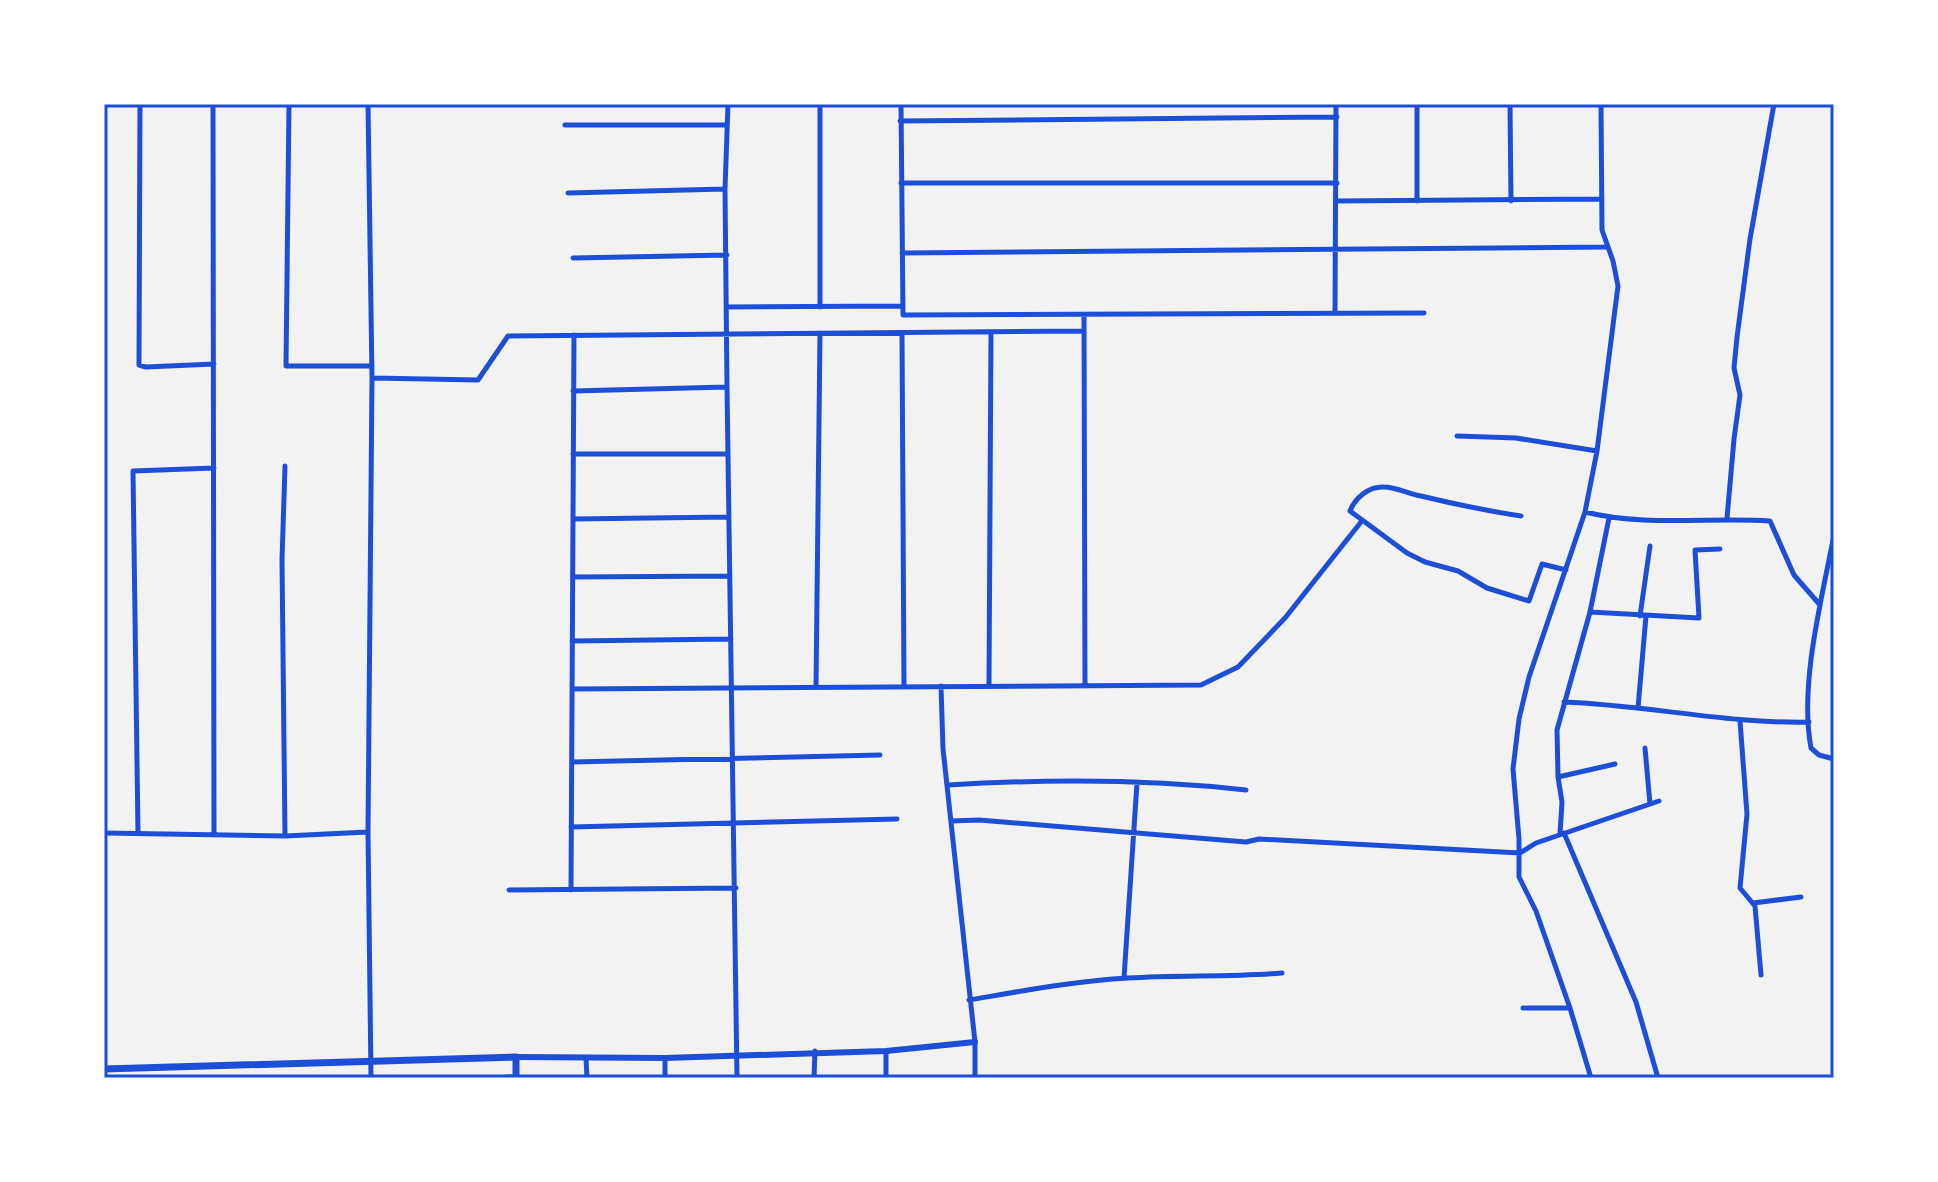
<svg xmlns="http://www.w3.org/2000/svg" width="1938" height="1182" font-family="'Roboto Serif',serif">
<rect width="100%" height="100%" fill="#f2f2f2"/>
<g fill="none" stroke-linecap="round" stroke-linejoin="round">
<path stroke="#1d4ed8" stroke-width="5" d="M140,104L139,365L146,367L214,364
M213,104L214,834
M289,104L286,366H372
M368,104L372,378L368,832L371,1078
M728,104L725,189L727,387L737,1078
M820,104V307
M901,104L903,315L1424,313
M1417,104V201
M1510,104L1511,201
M900,121L1337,117
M565,125H727
M901,183H1337
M568,193L725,189
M1336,201L1602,199
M902,253L1606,247
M573,258L727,255
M727,307L902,306
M1335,313L1336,104
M1084,315L1085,684
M902,333L904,687
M372,378L478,380L508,336L1083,331
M573,391L727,387
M1457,436L1516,438L1597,451
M573,454H727
M285,466L282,560L285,836
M1585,512C1645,527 1709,517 1770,521L1794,575L1820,605
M1521,516C1488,511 1454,504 1421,496C1409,494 1396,487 1384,487C1369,486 1355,498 1350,511L1407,553L1425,562L1458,571L1487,588L1529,601L1542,564L1566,570
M1727,518L1734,439L1740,395L1734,368L1737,337L1750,239L1774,104
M573,519L728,517
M1834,535C1822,598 1799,685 1811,748L1819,755L1834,759
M573,577L730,576
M1590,612L1699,618L1695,550L1720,549
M1640,616L1650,546
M572,641L731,639
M989,684L991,332
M941,686L943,749L975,1042V1078
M816,687L820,333
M572,689L1201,685L1238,667L1285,618L1361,522
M1564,702C1646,705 1727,724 1809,722
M1638,708L1646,616
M1740,721L1747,814L1740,888L1755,906L1761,975
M1645,748L1650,804
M572,762L880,755
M1558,777L1615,764
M948,785C1047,779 1148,779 1246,790
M951,821L979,820L1246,842L1259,839L1520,853L1536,843L1659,801
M571,827L897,819
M104,833L285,836L368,832
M138,833L133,471L214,468
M1564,833L1636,1002L1658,1078
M1560,834L1562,802L1558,777L1557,730L1590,612L1609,518
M509,890L736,888
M571,890L574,335
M1753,903L1801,897
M1124,978L1137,783
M969,1000C1022,991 1075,981 1128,978C1180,975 1231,977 1282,973
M1523,1008H1570
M886,1051V1078
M586,1058L587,1078
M665,1078V1058
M814,1078L815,1051
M1591,1078L1570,1008L1536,911L1519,877V839L1513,769L1519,719L1529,677L1585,512L1597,451L1618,286L1613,261L1602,230L1601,104"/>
<path stroke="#1d4ed8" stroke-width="6" d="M516,1057L665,1058L886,1051L975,1042"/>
<path stroke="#1d4ed8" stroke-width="7" d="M104,1069L516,1057V1078H507"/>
</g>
<rect width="1938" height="1182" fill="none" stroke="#ffffff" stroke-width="212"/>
<rect x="106" y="106" width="1726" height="970" fill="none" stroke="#1d4ed8" stroke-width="3"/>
</svg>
